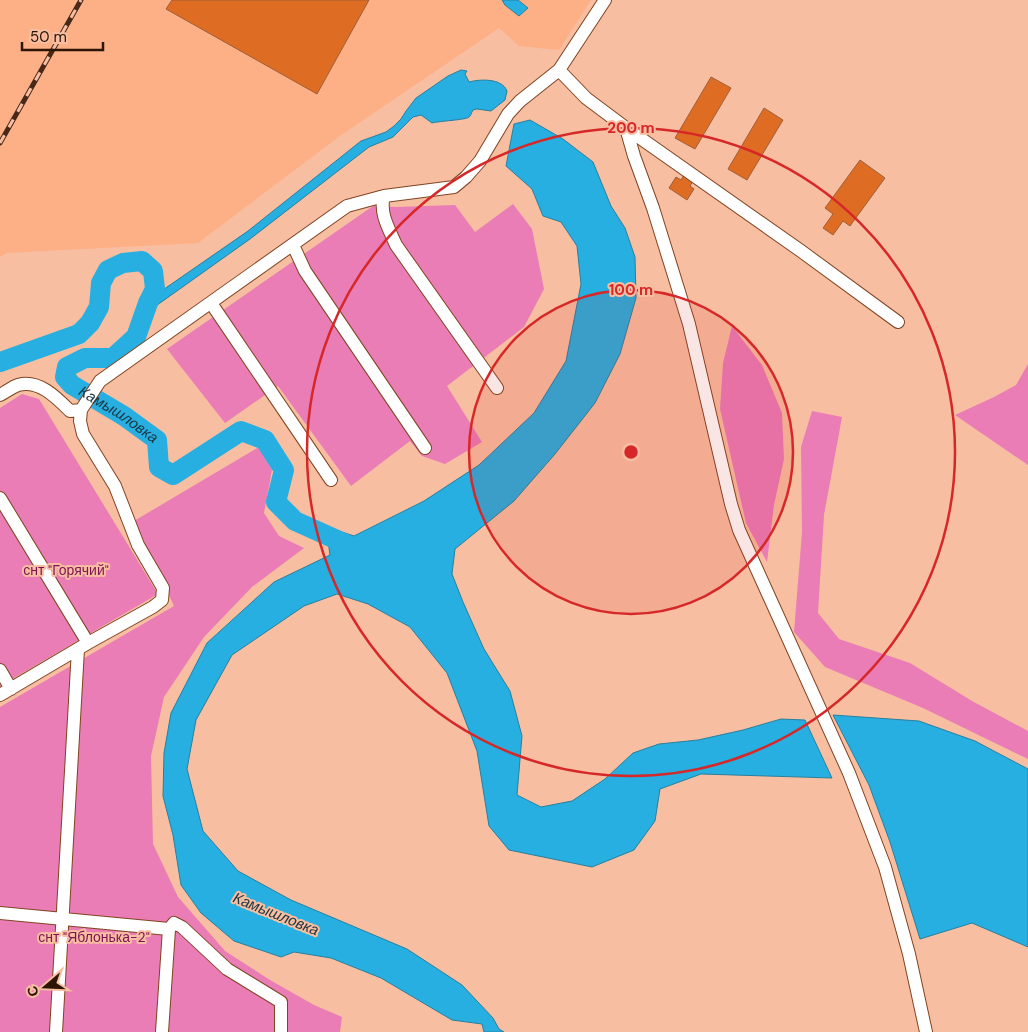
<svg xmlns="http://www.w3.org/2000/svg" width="1028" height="1032" font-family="'DM Sans',sans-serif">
<rect width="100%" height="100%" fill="#f8bea1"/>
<path fill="#fdaf86" d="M0,0H591L559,50L519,46L499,28L340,136L198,243L7,253L0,257Z"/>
<path fill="#ea7cb6" d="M513,204L532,229L544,289L524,327L447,386L482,442L445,464L422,456L410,441L351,486L278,386L225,423L167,349L373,206L396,207L455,205L475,232Z
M732,326L762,365L782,413L784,459L774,505L767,562L746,523L720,409L723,363Z
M1028,364V465L955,415L994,397L1016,385Z
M22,394L39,399L158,594L0,686V408Z
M812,411L842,417L824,515L818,613L839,639L910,663L972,701L1028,731V759L923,708L825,667L794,632L802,532L801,447Z
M259,447L272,470L264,513L279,536L304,548L252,587L204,637L164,697L151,756L153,844L178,897L225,951L270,980L314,1005L342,1017L340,1032H0V707L174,606L134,521Z"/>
<path fill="#26afe0" stroke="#28809e" d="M502,0H518L528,8L519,16L505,5Z
M461,70L467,71L465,74L469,82C480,79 502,78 507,91L505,100L491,111L477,109L473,110C471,113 471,116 469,117C466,120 439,121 432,123L421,115L413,117L393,137L369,147L250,239L153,308L142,311L144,303L248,231L361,141L386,132L394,126L401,119L406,111L416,98L448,76Z
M530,120L563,139L593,162L611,206L625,228L635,257L636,298L620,354L595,403L555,454L514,501L455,549L452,574L463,602L484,649L510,691L522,736L517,795L541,807L572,801L605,779L633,753L659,744L698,740L743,730L781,719L805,720L832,778L701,774L660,789L655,821L634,850L592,867L509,850L489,826L477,751L447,673L410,627L368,604L337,594L304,606L232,655L196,720L187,769L203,831L238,871L291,900L407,949L462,985L493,1018L499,1029L504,1032H484L482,1024L452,1020L381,978L331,958L294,952L281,957L234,941L201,913L181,885L173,835L163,796L164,753L171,713L207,643L274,582L330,555L327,534L330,528L354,536L424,501L479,465L534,413L566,361L581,284L577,246L561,222L543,216L532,189L506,166L514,124Z
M833,715L919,721L975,741L1028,769V947L972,923L920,939L890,842L869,785Z"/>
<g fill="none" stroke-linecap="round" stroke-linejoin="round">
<path stroke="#26afe0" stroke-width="20" id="s1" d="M0,362L79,334L90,323L99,307L101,283L108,270L123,263L142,261L153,271L155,289L148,303L136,337L113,358H85L67,367L65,377L72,385L124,416L157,440L159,467L173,475L241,431L265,440L284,470L276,502L295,521L344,543L343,551"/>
</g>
<path fill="#de6d23" stroke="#9e5e3b" d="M172,0H369L317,94L166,9Z
M711,77L731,88L695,149L675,138Z
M764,108L783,120L747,180L728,169Z
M860,160L885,178L850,226L843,221L833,235L823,228L833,214L825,208Z
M685,173L694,179L690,186L694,189L687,200L669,188L676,177L681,180Z"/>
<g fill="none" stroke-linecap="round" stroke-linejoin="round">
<g stroke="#814420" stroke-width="14">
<path id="minor" d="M559,70L586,98L626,128L634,156L653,208L689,324L731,504L739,530L849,773L885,867L909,954L926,1032
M626,128L801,251L898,322
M384,196C379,213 389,229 396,245L497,388
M293,245L305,271L425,448
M211,303L331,480
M0,395C6,392 12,387 18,385C39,379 57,398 70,411L81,410
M0,498L88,643
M0,670L11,689
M0,695L88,643L153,607L162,600L163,588L138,545L115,486L83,434L80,421L81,410L100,381L347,206L384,196L454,187L466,177L480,161L508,114L520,101L559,70L605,0
M0,913L169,929
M56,1032L78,649
M162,1032L169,929L174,923L182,927L227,969L281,1002V1032"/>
</g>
<use href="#minor" stroke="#fff" stroke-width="12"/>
<g stroke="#462919" stroke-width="5">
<path id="rail" d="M0,143L81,0"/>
</g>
<use href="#rail" stroke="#f8bea1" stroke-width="3" stroke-dasharray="9" stroke-linecap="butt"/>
</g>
<circle cx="631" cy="452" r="162" fill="#d62828" fill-opacity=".12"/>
<g fill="none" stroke="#d62828" stroke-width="2.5">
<circle cx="631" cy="452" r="162"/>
<circle cx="631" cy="452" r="324"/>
</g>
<g text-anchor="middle" stroke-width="4" stroke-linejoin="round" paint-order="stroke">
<g font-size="14" fill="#7e1256" stroke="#f8bea1">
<text x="66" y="575">снт "Горячий"</text>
<text x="94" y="942">снт "Яблонька-2"</text>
</g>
<g font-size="15" font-style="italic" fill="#1a3440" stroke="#f8bea1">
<text dy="5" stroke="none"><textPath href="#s1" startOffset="432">Камышловка</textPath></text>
<text transform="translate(276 914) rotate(22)" y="5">Камышловка</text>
</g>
</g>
<circle cx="631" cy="452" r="8" fill="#d62828" stroke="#f8bea1" stroke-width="2.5"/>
<g font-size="15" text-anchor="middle" font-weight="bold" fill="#d62828" stroke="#f8bea1" stroke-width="4" stroke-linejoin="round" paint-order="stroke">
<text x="631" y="133">200 m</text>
<text x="631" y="295">100 m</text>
</g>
<g transform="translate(45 987) rotate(251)" stroke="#f8bea1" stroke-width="4" paint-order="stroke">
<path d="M0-4L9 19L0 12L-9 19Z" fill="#2d1405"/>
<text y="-8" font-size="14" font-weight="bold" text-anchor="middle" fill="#2d1405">С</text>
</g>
<path d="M22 42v8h81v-8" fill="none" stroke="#2d1405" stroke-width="2.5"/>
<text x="30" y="42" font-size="15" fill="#2d1405" stroke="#f8bea1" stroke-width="4" paint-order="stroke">50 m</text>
</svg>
